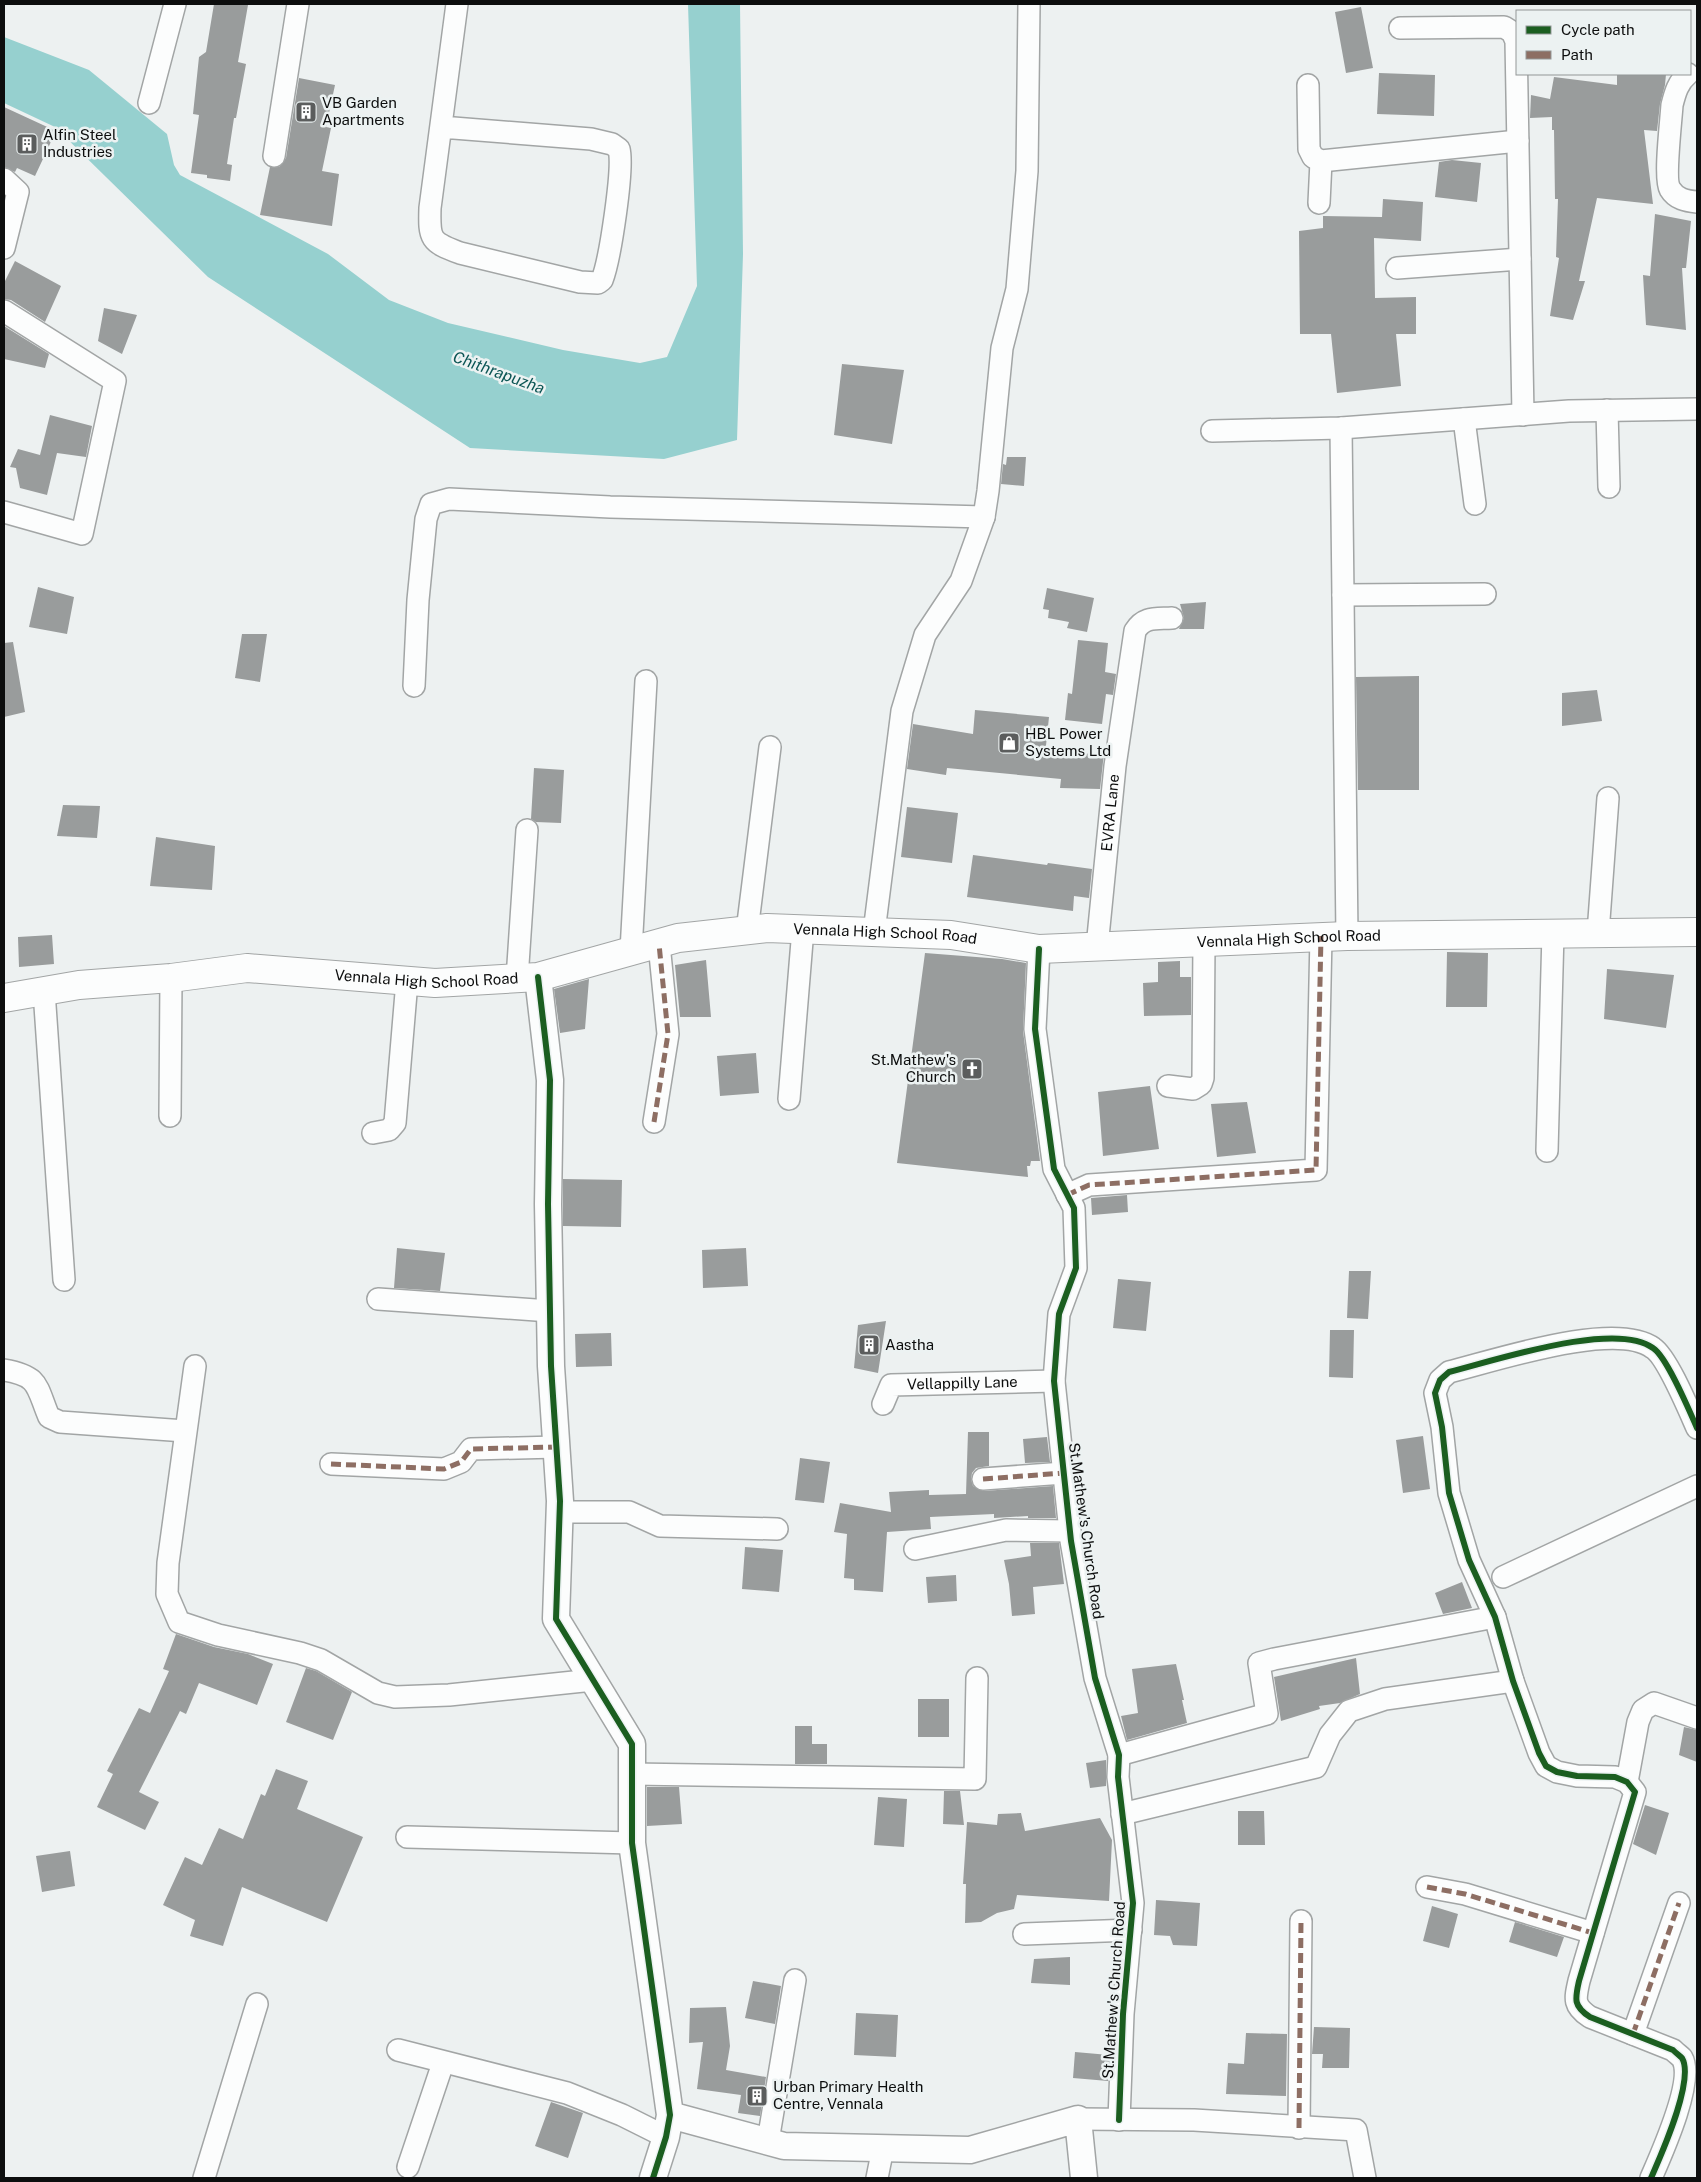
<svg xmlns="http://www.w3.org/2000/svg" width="1701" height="2182" font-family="'Public Sans',sans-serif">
<rect width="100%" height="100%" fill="#edf1f1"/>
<path fill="#96d0cf" d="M688,4H740L743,254L737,440L664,459L470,448L208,277L55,127L4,103V37L89,70L167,134L174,165L180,175L328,254L389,300L448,323L563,350L640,363L667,357L697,286Z"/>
<path fill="#999c9c" d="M214,4L248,5L238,62L246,64L236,118H234L227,164L232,165L230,181L207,178V175L191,173L199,115L193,114L199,57L206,52Z
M1361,7L1373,68L1346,73L1335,12Z
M1379,73L1435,75L1434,116L1377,114Z
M1617,74H1666L1665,85L1660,104L1657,131L1644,130L1653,204L1597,198L1579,281H1585L1573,320L1550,316L1559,258L1556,257L1558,199H1555L1554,130H1552V117L1530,118L1531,95L1550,99L1554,77L1617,85Z
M299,78L335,85L326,127L331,128L322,171L339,174L332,226L260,215L270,167H279L286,158Z
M4,107L56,131L35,176L17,168L15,172L4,167Z
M1452,160L1481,163L1477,202L1435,197L1439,162Z
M1383,199L1423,202L1421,241L1374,238L1375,298L1416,297V334H1396L1401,386L1337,393L1331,334H1300L1299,231L1323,228V216L1382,217Z
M1655,214L1691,221L1686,268H1682L1686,330L1646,325L1643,275L1650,276Z
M15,261L61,286L45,322L11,300L4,299V283Z
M104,308L137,315L122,354L98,341Z
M4,326L49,354L45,368L4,359Z
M842,364L904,370L892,444L834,435Z
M50,415L92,426L86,457L57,453L47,495L20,488L16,468L10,467L18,449L40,455Z
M1007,457H1026L1024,486L1001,484L1003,464L1006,465Z
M38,587L74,597L67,634L29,627Z
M1047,588L1094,598L1087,632L1067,628L1069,622L1048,618L1049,610L1043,609Z
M1206,602L1204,629H1179L1184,618L1180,604Z
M242,634H267L260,682L235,678Z
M1078,640L1108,643L1105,672L1116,674L1113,695L1106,694L1102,724L1065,720L1068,693L1072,694Z
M13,642L25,712L4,717V643Z
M1419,676V790H1358L1356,677Z
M1597,690L1602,721L1562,726V693Z
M975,710L1049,717L1045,755L1104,753L1100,789L1060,788L1061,779L947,768L946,775L907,769L913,724L973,734Z
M534,768L564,770L561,823L536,822L531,819Z
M63,805L100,806L97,838L57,836Z
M907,807L958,813L952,863L901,857Z
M156,837L215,846L212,890L150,886Z
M973,855L1047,865L1048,863L1092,869L1089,898L1074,896L1073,911L967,897Z
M52,935L54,964L19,967L18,937Z
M1447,952L1488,953L1487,1007H1446Z
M925,953L1002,959L1026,963L1023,1031L1040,1161H1031L1030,1166H1027L1028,1177L897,1163Z
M706,960L711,1017H680L675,965Z
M1180,961V977H1191V1015L1144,1016L1143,983L1158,982V962Z
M1607,969L1674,975L1666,1028L1604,1019Z
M589,979L585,1029L560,1033L554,989Z
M756,1053L759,1093L720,1096L717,1056Z
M1150,1086L1159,1149L1103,1156L1098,1092Z
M1247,1102L1256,1153L1217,1157L1211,1104Z
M563,1179L622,1180L621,1227L563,1226Z
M1127,1195L1128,1212L1092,1215L1091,1198Z
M397,1248L445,1253L440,1291L394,1288Z
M746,1248L748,1286L703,1288L702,1250Z
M1349,1271H1371L1368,1319L1347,1318Z
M1118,1279L1151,1282L1146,1331L1113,1328Z
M886,1321L878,1373L854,1368L858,1325Z
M1330,1330H1354L1353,1378L1329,1377Z
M611,1333L612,1366L576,1367L575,1334Z
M968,1432H989V1466L976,1468L972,1473L971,1479L973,1486L984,1491L1053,1486L1056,1518H1028V1516L994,1518V1514L930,1517L931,1529L887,1532L883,1592L854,1590V1579L844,1578L847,1534L834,1532L840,1503L891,1512L889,1492L929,1490V1495L966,1494Z
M1423,1436L1430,1489L1403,1493L1396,1440Z
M1047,1437L1050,1462L1025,1463L1023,1439Z
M800,1458L830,1462L824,1503L795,1500Z
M1030,1543H1059L1064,1584L1033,1587L1035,1614L1012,1616L1009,1584L1004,1560L1031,1556Z
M745,1547L783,1550L779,1592L742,1589Z
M956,1575L957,1601L928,1603L926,1577Z
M1462,1582L1472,1608L1443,1614L1435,1593Z
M176,1634L214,1647L248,1654L273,1664L257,1705L199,1683L186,1714L180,1711L139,1792L159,1802L145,1830L97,1807L113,1774L107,1771L139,1708L150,1713L169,1671L163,1669Z
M1356,1658L1360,1694L1340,1703L1319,1706L1320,1709L1281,1721L1274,1677Z
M1176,1664L1184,1700H1182L1187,1723L1127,1740L1121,1716L1138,1713L1132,1669Z
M306,1668L316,1671L352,1692L333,1740L286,1722Z
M918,1699H949V1737H918Z
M795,1726H812V1744H827V1764H795Z
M1684,1727L1697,1730V1762L1679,1755Z
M1106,1760V1786L1090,1788L1086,1763Z
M276,1769L308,1781L297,1809L363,1837L327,1922L242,1887L223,1946L190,1936L195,1920L163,1905L185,1857L202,1865L219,1828L243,1839L261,1794L265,1796Z
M647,1787H679L682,1824L647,1826Z
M944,1791H960L964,1825L943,1824Z
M878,1797L907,1799L904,1847L874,1845Z
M1645,1805L1669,1813L1656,1855L1633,1844Z
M1238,1811H1264L1265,1845H1238Z
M1021,1813L1025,1831L1100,1818L1112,1840L1109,1901L1017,1895L1014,1909L997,1913L981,1922L965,1923L966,1884H963L967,1822L997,1825L998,1814Z
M70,1851L75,1886L42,1892L36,1856Z
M1156,1900L1200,1903L1197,1946L1173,1945L1170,1936L1154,1935Z
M1432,1906L1458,1914L1449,1948L1423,1941Z
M1515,1922L1564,1937L1557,1957L1509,1942Z
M1070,1957V1985L1031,1983L1034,1959Z
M753,1981L781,1986L775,2024L745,2018Z
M726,2007L730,2046L726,2070L766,2077L760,2116L738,2113L741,2095L697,2089L703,2042L689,2043L690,2008Z
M856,2013L898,2015L896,2057L854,2055Z
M1314,2027L1350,2028L1349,2068H1322L1323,2054H1312Z
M1246,2033L1287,2034L1286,2096L1226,2094L1228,2063L1244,2064Z
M1075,2052L1109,2055L1108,2081L1073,2078Z
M551,2102L583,2113L568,2158L535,2146Z"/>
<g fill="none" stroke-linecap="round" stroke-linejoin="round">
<g stroke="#a2a5a5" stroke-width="24">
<g id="minor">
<path d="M1400,28L1504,27L1512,32L1516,41L1523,415"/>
<path d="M1688,74C1678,82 1675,93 1672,105C1671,121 1664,179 1670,189C1676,199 1686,201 1697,202"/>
<path d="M1308,85L1309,149L1313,157L1321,161L1518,141"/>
<path d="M149,103L175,4"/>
<path d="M441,127L591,139L612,144L619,149C624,168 610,260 602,280L598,283L580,282L460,253C430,242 429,239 430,208L457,4"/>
<path d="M274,156L298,4"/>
<path d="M4,179L18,192L4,248"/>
<path d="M1319,203L1321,161"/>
<path d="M1397,268L1520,259"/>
<path d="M4,311L115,381L82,534L4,512"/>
<path d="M1607,410L1609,487"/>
<path d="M1464,419L1475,504"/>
<path d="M1341,428L1347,936"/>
<path d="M1212,431L1341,428L1569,411L1697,409"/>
<path d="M1343,595L1485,594"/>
<path d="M414,686L418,600L426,519L431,504L449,499L610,507L984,517"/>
<path d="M747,931L770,747"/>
<path d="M874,932L902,711L925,635L961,581L984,517L988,491L1002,348L1017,289L1027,171L1029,4"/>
<path d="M1598,933L1608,798"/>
<path id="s1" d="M1097,947L1115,766L1135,631C1144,616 1156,619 1172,618"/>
<path d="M1039,949L1035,1029L1054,1169L1074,1208L1076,1268L1059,1314L1054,1381L1071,1541L1095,1678L1119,1755L1118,1777L1133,1903L1123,2014L1119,2120"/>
<path d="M631,951L646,681"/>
<path d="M517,979L527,830"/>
<path d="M44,991L64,1280"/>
<path d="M1168,1086L1193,1089L1201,1084L1203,1078L1204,941"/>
<path d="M789,1099L803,929"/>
<path d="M170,1116L171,978"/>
<path d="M654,1122L668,1034L659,944"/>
<path d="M373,1133L389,1130L395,1123L407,981"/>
<path d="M1547,1151L1553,933"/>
<path d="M1067,1195L1089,1185L1316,1170L1321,936"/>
<path d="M378,1299L550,1311"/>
<path d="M195,1366L168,1563L167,1594L179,1622L218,1635L300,1653L321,1660L378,1693L395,1697L449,1695L593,1680"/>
<path d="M4,1370C40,1376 36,1386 49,1417L60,1422L185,1431"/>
<path id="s2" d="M883,1404L891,1385L1054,1381"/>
<path d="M331,1464L444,1469L461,1462L471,1449L557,1447"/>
<path d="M983,1479L1064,1473"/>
<path d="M560,1512H629L660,1526L777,1529"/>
<path d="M915,1549L1006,1530L1070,1531"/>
<path d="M1503,1577L1697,1486"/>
<path d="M1119,1755L1267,1714L1259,1663L1274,1659L1495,1617"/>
<path d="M632,1774L975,1779L977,1678"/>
<path d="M1627,1782L1638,1722L1643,1710L1654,1703L1697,1718"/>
<path d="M1122,1814L1316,1767L1330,1735L1349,1711L1385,1699L1513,1681"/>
<path d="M407,1837L632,1843"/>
<path d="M1427,1887L1465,1894L1593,1933"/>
<path d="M1024,1934L1131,1930"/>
<path d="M1633,2034L1679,1903"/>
<path d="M398,2050L567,2093L622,2115L666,2137"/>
<path d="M1078,2119L1194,2120L1356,2130L1365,2178"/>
<path d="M1299,2128L1301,1921"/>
<path d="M768,2141L795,1980"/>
<path d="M408,2167L443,2063"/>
<path d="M204,2178L257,2004"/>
<path d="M877,2178L883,2148"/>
<path d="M1651,2178C1661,2155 1695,2080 1682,2058C1680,2056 1676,2053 1673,2050L1590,2017C1573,2006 1575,1999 1579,1981L1635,1792L1627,1782L1615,1777L1577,1776L1557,1772L1546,1766L1539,1753L1513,1681L1495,1617L1469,1560L1449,1493L1442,1427L1435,1393L1440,1380L1449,1372C1494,1361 1615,1320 1653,1348C1667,1357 1689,1410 1697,1428"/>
</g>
</g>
<g stroke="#a2a5a5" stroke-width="29">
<path id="tertiary" d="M538,977L550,1080L548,1204L551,1366L560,1501L556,1619L632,1744V1843L670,2115L666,2137L653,2178
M670,2115L784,2146L970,2150L1078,2119L1084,2178"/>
</g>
<g stroke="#a2a5a5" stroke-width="30">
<g id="secondary">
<path id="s3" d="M4,998L79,985L171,978L247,968L435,983L538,977L678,938L767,928L951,935L1039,949L1347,936L1697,932"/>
</g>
</g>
<use href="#minor" stroke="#fcfdfd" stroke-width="21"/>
<use href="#tertiary" stroke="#fcfdfd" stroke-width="26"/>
<use href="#secondary" stroke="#fcfdfd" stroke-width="28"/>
<path stroke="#8d6e63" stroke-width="5" stroke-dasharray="10 5" stroke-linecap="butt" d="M654,1122L668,1034L659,944
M1067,1195L1089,1185L1316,1170L1321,936
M331,1464L444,1469L461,1462L471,1449L557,1447
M983,1479L1064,1473
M1427,1887L1465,1894L1593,1933
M1633,2034L1679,1903
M1299,2128L1301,1921"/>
<g stroke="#ecf2f2" stroke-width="9">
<path id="cycleway" d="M1039,949L1035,1029L1054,1169L1074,1208L1076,1268L1059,1314L1054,1381L1071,1541L1095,1678L1119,1755L1118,1777L1133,1903L1123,2014L1119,2120
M538,977L550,1080L548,1204L551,1366L560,1501L556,1619L632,1744V1843L670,2115L666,2137L653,2178
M1651,2178C1661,2155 1695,2080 1682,2058C1680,2056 1676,2053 1673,2050L1590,2017C1573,2006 1575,1999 1579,1981L1635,1792L1627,1782L1615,1777L1577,1776L1557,1772L1546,1766L1539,1753L1513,1681L1495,1617L1469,1560L1449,1493L1442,1427L1435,1393L1440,1380L1449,1372C1494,1361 1615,1320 1653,1348C1667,1357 1689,1410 1697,1428"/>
</g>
<use href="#cycleway" stroke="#1b5e20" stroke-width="6"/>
</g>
<defs>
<g id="building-square" transform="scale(1.125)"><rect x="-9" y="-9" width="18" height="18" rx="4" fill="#5b5d5d" stroke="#ecf2f2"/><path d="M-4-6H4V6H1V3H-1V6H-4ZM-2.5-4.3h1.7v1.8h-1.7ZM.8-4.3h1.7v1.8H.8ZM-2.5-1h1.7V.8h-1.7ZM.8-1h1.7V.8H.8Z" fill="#fff"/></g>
<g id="shop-square" transform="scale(1.125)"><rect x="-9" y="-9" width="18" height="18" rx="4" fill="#5b5d5d" stroke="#ecf2f2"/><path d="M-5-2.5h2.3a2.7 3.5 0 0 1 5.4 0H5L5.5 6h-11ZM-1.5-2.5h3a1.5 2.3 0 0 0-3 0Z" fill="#fff"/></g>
<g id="church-square" transform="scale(1.125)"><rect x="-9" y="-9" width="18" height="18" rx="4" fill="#5b5d5d" stroke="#ecf2f2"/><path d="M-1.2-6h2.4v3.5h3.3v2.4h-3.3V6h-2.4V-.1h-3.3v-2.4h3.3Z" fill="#fff"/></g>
</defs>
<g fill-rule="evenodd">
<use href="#building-square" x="306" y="112"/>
<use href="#building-square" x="27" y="144"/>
<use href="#shop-square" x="1009" y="743"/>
<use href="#church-square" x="972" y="1069"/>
<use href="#building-square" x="869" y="1345"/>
<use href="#building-square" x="757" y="2096"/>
</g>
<g text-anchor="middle" stroke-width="5" stroke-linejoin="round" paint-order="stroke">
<g font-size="15" fill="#0d0e0e" stroke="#ecf2f2" text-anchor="start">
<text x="322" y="108">VB Garden<tspan x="322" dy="17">Apartments</tspan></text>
<text x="43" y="140">Alfin Steel<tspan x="43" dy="17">Industries</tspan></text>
<text x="1025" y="739">HBL Power<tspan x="1025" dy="17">Systems Ltd</tspan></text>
<text x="956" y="1065" text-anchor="end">St.Mathew's<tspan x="956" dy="17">Church</tspan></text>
<text x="885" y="1350">Aastha</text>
<text x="773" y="2092">Urban Primary Health<tspan x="773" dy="17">Centre, Vennala</tspan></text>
</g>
<g font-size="15" fill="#0d0e0e" stroke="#ecf2f2">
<text dy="5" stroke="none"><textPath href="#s1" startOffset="135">EVRA Lane</textPath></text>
<text dy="5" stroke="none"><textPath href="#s3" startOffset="890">Vennala High School Road</textPath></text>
<text dy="5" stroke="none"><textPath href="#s3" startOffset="1295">Vennala High School Road</textPath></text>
<text dy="5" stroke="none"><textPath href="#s3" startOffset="425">Vennala High School Road</textPath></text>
<text dy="5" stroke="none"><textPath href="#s2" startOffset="92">Vellappilly Lane</textPath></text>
<text transform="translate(1086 1531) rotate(82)" y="5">St.Mathew's Church Road</text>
<text transform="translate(1114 1990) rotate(-86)" y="5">St.Mathew's Church Road</text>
</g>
<g font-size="16" font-style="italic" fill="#0c5655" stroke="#ecf2f2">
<text transform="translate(499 372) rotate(20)" y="6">Chithrapuzha</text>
</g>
</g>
<rect width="1701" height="2182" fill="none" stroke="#0d0e0e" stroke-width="10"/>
<rect x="1516" y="10" width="175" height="65" fill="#ecf2f2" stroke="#939797"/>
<rect x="1526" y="26" width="25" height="8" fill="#1b5e20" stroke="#939797"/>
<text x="1561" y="35" font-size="15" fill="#0d0e0e">Cycle path</text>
<rect x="1526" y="51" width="25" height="8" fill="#8d6e63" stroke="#939797"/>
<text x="1561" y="60" font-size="15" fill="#0d0e0e">Path</text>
</svg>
